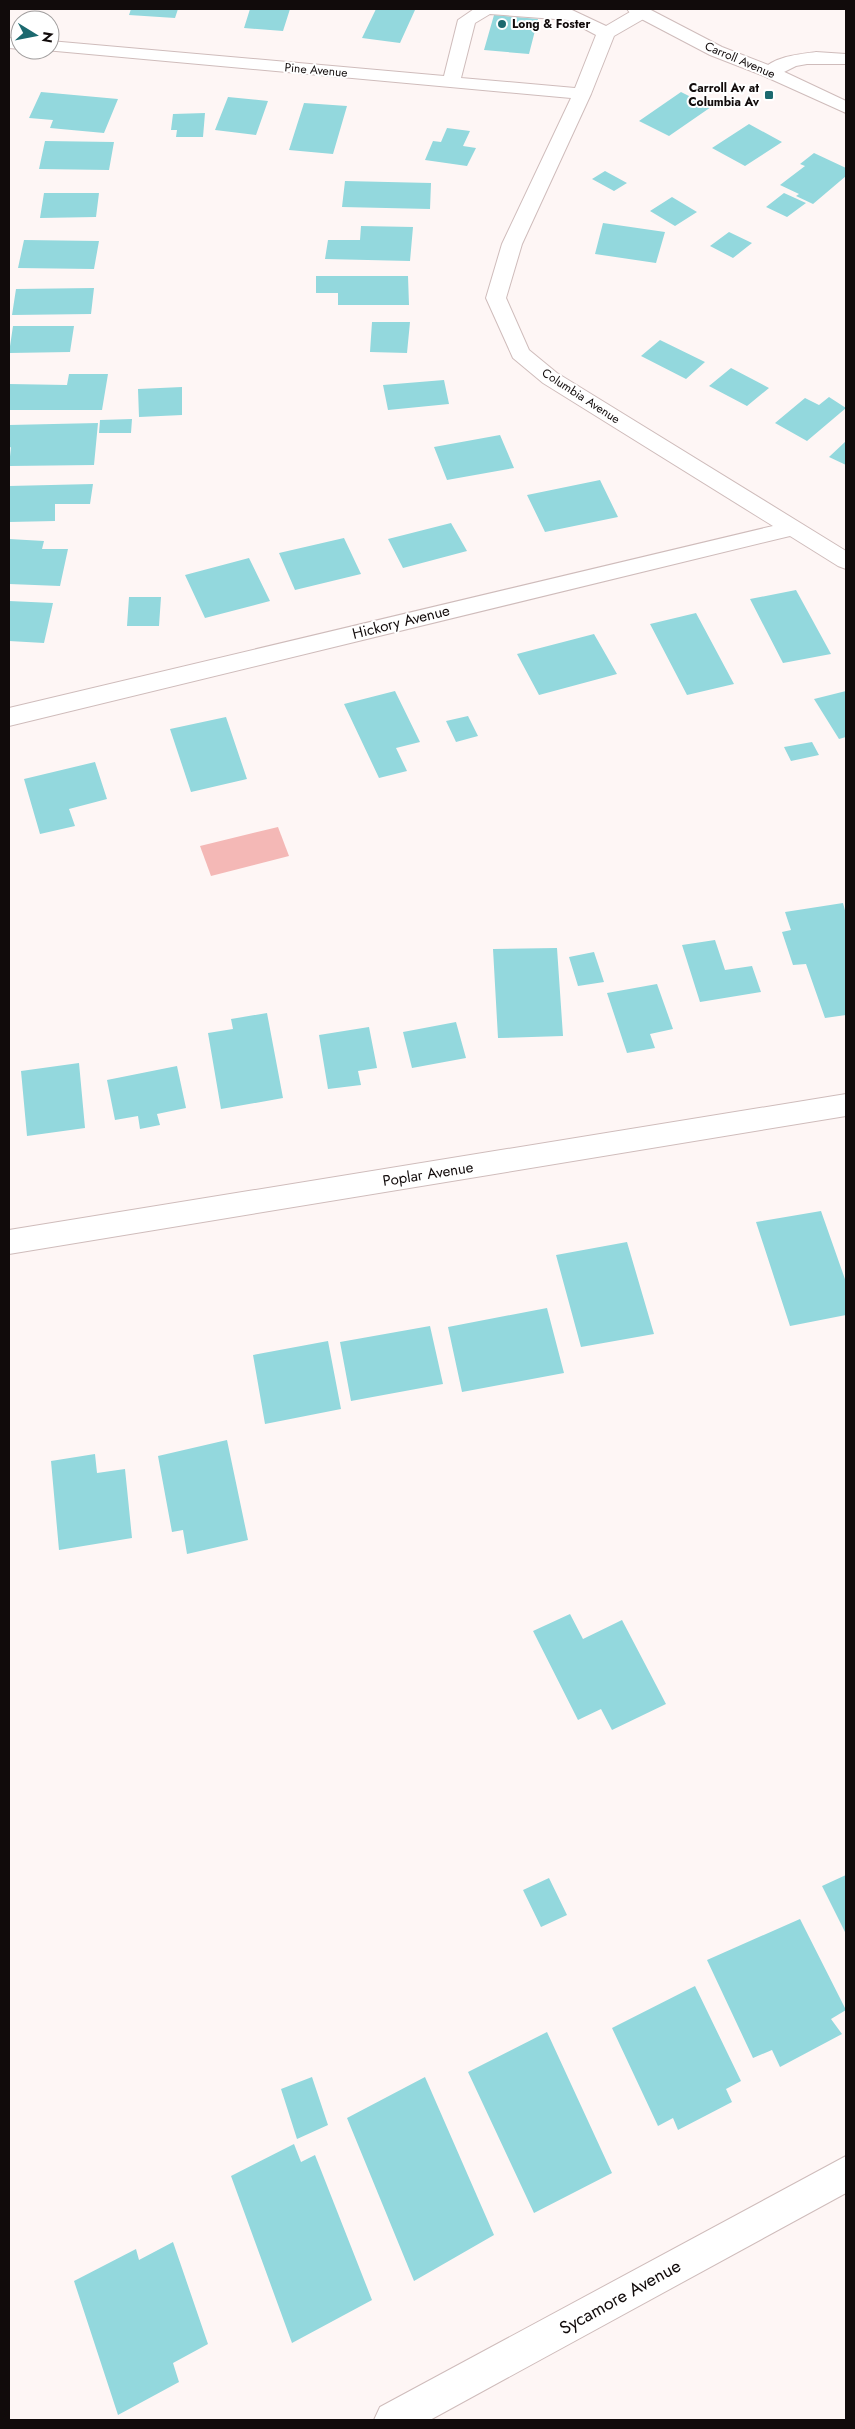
<svg xmlns="http://www.w3.org/2000/svg" width="855" height="2429" font-family="Jost,sans-serif">
<rect width="100%" height="100%" fill="#fef6f5"/>
<path fill="#f4b8b6" d="M278,827L289,856L211,876L200,846Z"/>
<path fill="#93d8dd" d="M131,9H178L175,18L129,15Z
M250,9H290L283,31L244,28Z
M376,9L415,10L400,43L362,38Z
M494,15L538,19L529,54L484,50Z
M41,92L118,99L104,133L50,128L53,120L29,118Z
M681,92L711,107L669,136L639,121Z
M228,97L268,101L256,135L215,130Z
M304,103L347,106L333,154L289,150Z
M205,113L203,137H176L177,130H171L173,114Z
M749,124L782,142L745,166L712,148Z
M447,128L470,131L463,146L476,148L467,166L425,160L433,141L441,142Z
M45,141L114,142L109,170L39,169Z
M814,153L846,168V176L813,204L796,196L799,194L780,185L805,166L800,164Z
M605,171L627,183L614,191L592,179Z
M345,181L431,183L430,209L342,207Z
M44,193H99L96,217L40,218Z
M784,193L806,203L787,217L766,207Z
M672,197L697,212L675,226L650,211Z
M603,223L665,232L656,263L595,254Z
M361,226L413,227L410,261L325,259L328,240H360Z
M729,232L752,243L733,258L710,246Z
M24,240L99,241L94,269L18,268Z
M316,276H408L409,305H338V293H316Z
M94,288L91,314L12,315L16,289Z
M372,322H410L407,353L370,352Z
M13,326H74L70,352L9,353Z
M660,340L705,362L686,379L641,356Z
M731,368L769,388L747,406L709,386Z
M69,374H108L102,410H9V384L67,385Z
M444,380L449,404L388,410L383,385Z
M182,387V415L139,417L138,389Z
M829,397L846,408L807,441L775,423L805,398L819,405Z
M132,419L131,433H99L100,420Z
M98,423L94,465L9,466L11,447L9,448V425Z
M500,435L514,468L447,480L434,447Z
M846,441V465L829,457Z
M600,480L618,517L545,532L527,495Z
M93,484L90,504H55V521L9,522V486Z
M451,523L467,551L403,568L388,539Z
M344,538L361,574L295,590L279,553Z
M9,539L44,541L42,549H68L60,586L9,584Z
M249,558L270,601L205,618L185,575Z
M796,590L831,654L783,663L750,599Z
M129,597H161L159,626H127Z
M9,601L53,603L44,643L9,641Z
M696,613L734,684L687,695L650,624Z
M594,634L617,674L539,695L517,654Z
M395,691L420,742L396,748L407,771L379,778L344,704Z
M846,691V737L839,739L814,699Z
M468,716L478,736L456,742L446,721Z
M226,717L247,779L191,792L170,729Z
M812,742L819,755L791,761L784,747Z
M95,762L107,799L69,809L75,826L40,834L24,779Z
M843,903L846,914V1015L825,1018L806,964L793,965L782,932L791,930L785,912Z
M715,940L725,970L752,966L761,992L700,1002L682,945Z
M557,948L563,1036L498,1038L493,949Z
M594,952L604,982L578,986L569,957Z
M657,984L673,1029L650,1034L655,1048L627,1053L607,993Z
M267,1013L283,1098L221,1109L208,1033L233,1029L231,1019Z
M456,1022L466,1058L412,1068L403,1032Z
M369,1027L377,1068L358,1071L361,1085L328,1089L319,1035Z
M79,1063L85,1128L27,1136L21,1071Z
M177,1066L186,1108L157,1114L160,1125L140,1129L138,1116L115,1120L107,1080Z
M821,1211L846,1282V1315L790,1326L756,1222Z
M627,1242L654,1334L581,1347L556,1255Z
M547,1308L564,1373L462,1392L448,1327Z
M430,1326L443,1384L351,1401L340,1342Z
M328,1341L341,1409L265,1424L253,1355Z
M227,1440L248,1540L187,1554L183,1530L172,1532L158,1456Z
M95,1454L97,1473L125,1469L132,1538L59,1550L51,1461Z
M570,1614L583,1639L622,1620L666,1704L612,1730L601,1709L578,1720L533,1631Z
M846,1875V1934L822,1886Z
M549,1878L567,1915L541,1927L523,1890Z
M800,1919L846,2010L831,2019L842,2034L780,2067L772,2050L753,2058L707,1960Z
M695,1986L741,2081L726,2089L732,2102L678,2130L673,2118L658,2126L612,2028Z
M547,2032L612,2173L534,2213L468,2072Z
M312,2077L328,2125L297,2139L281,2089Z
M425,2077L494,2235L414,2281L347,2118Z
M294,2144L301,2162L315,2155L372,2300L292,2343L231,2176Z
M173,2242L208,2344L173,2363L179,2382L118,2415L74,2281L136,2249L139,2260Z"/>
<g fill="none" stroke-linecap="round" stroke-linejoin="round">
<g stroke="#cfbcbb" stroke-width="2">
<path id="minor" d="M474,9L572,10L606,26L635,9H645L650,13L647,17L614,36L591,94L522,244L506,298L529,350L557,373L846,551V569L838,566L790,536L9,726V708L773,526L543,383L513,358L486,298L502,244L571,98L45,50H50V41L444,76L458,20ZM490,14L568,20L596,35L575,88L461,78L475,23Z
M9,38L20,39V49L9,48Z
M816,52L846,54V64H807L796,66L776,76H764L761,72C771,57 799,54 816,52Z
M846,1094V1116L9,1254V1230Z
M846,2156V2193L430,2420H374L380,2407Z"/>
</g>
<g stroke="#cfbcbb" stroke-width="2">
<path id="major" d="M627,9H649L722,47L776,68L846,101V113L764,76L710,55L630,13Z"/>
</g>
<use href="#minor" fill="#fff" fill-rule="evenodd"/>
<use href="#major" fill="#fff" fill-rule="evenodd"/>
</g>
<g fill="#1c696f" stroke="#fff" stroke-width="2">
<circle cx="502" cy="24" r="5"/>
<rect x="764" y="90" width="10" height="10" rx="2.5"/>
</g>
<g text-anchor="middle" stroke-width="4" stroke-linejoin="round" paint-order="stroke">
<g font-size="12" font-weight="bold" fill="#110b0b" stroke="#fff" text-anchor="start">
<text x="512" y="28">Long &amp; Foster</text>
<text x="759" y="92" text-anchor="end">Carroll Av at<tspan x="759" dy="14">Columbia Av</tspan></text>
</g>
<g font-size="12" fill="#110b0b" stroke="#fff">
<text transform="translate(740 60) rotate(23)" y="4">Carroll Avenue</text>
<text transform="translate(316 70) rotate(5)" y="4">Pine Avenue</text>
<text transform="translate(581 396) rotate(33)" y="4">Columbia Avenue</text>
</g>
<g font-size="15" fill="#110b0b" stroke="#fff">
<text transform="translate(401 622) rotate(-14)" y="5">Hickory Avenue</text>
<text transform="translate(428 1174) rotate(-9)" y="5">Poplar Avenue</text>
</g>
<g font-size="18" fill="#110b0b" stroke="#fff">
<text transform="translate(620 2297) rotate(-29)" y="6">Sycamore Avenue</text>
</g>
</g>
<rect width="855" height="2429" fill="none" stroke="#110b0b" stroke-width="20"/>
<g transform="translate(35 35) rotate(100)"><circle r="24" fill="#ffffff" stroke="#a09d9d"/>
<path d="M0-4L9 19L0 12L-9 19Z" fill="#1c696f"/>
<text y="-8" font-size="14" font-weight="bold" text-anchor="middle" fill="#110b0b">N</text>
</g>
</svg>
